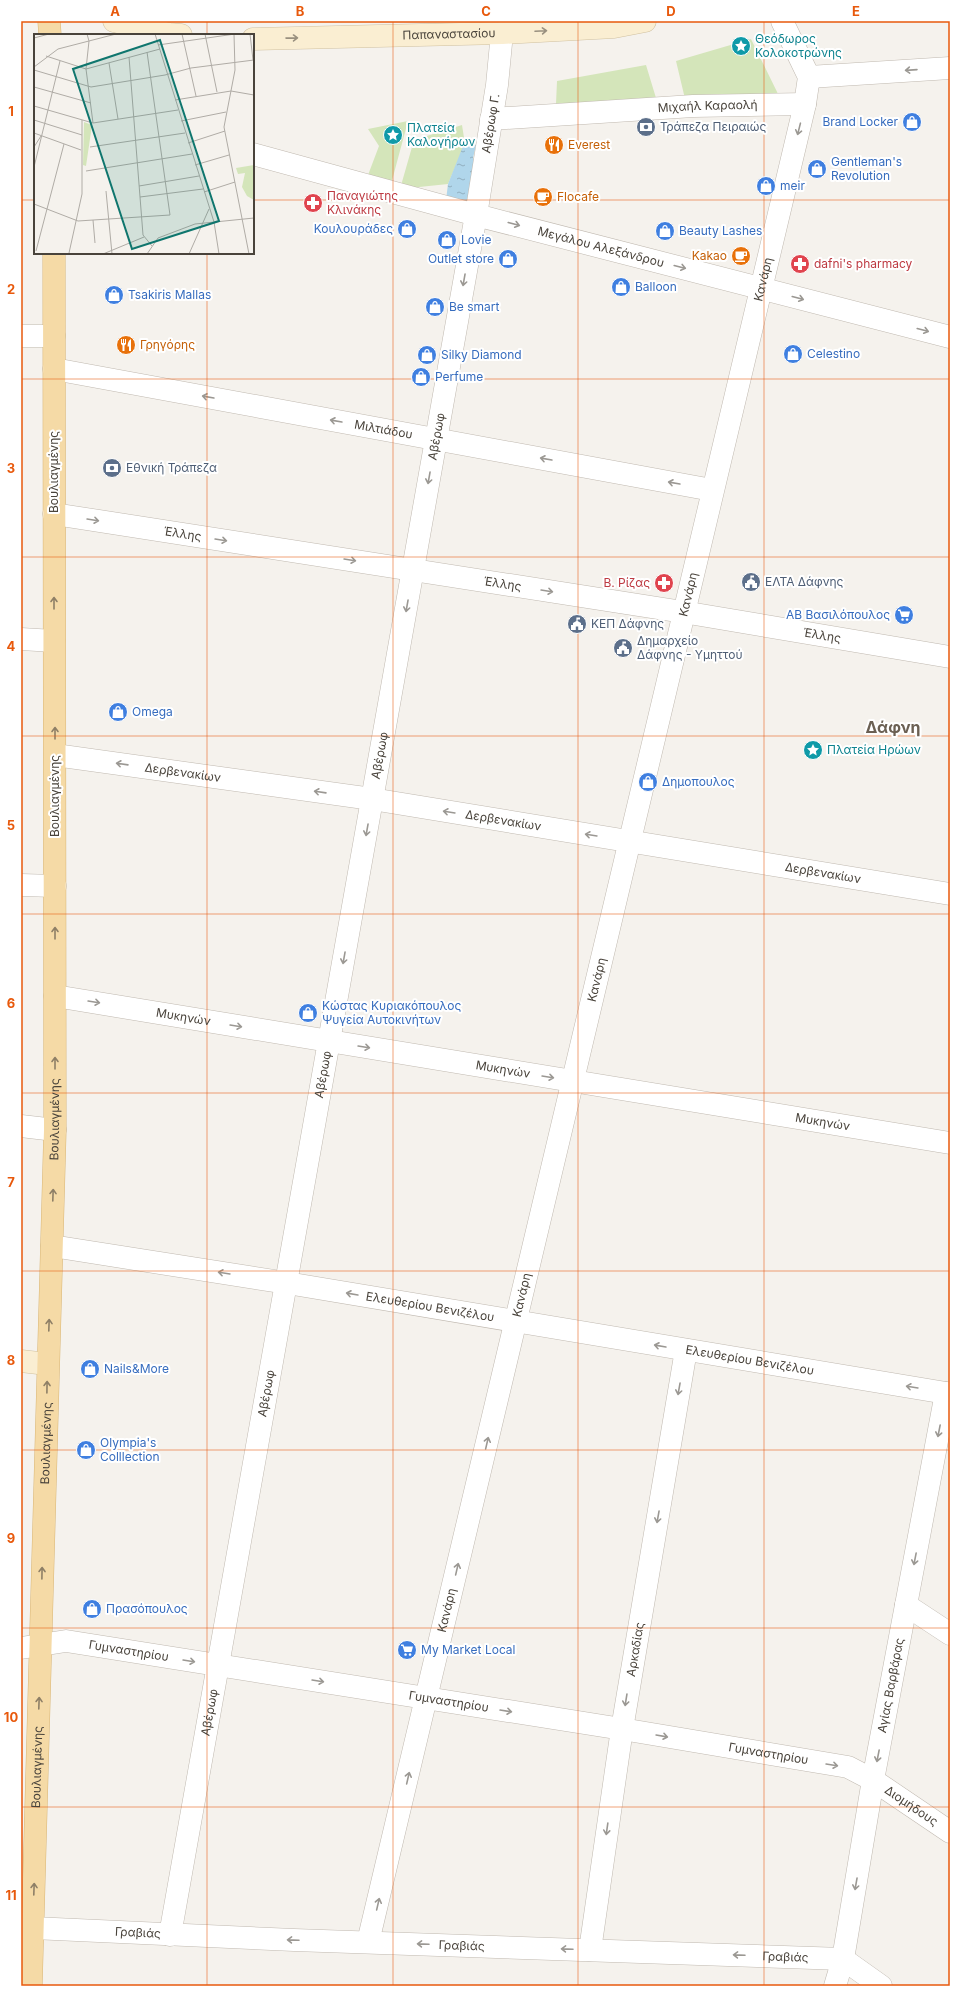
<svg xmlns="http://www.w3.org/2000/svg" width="971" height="2007" font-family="Inter,sans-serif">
<defs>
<pattern id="water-ripples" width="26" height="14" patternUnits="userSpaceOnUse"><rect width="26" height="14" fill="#b0d6eb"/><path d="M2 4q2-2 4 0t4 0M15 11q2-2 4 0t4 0" fill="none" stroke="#91afc0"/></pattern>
</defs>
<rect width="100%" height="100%" fill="#f5f2ed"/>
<path fill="#d4e5ba" d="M751,39L781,100L686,103L676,61Z
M646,65L656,98L556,104L557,81Z
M408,121L390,188L365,183L379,146L368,129Z
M462,125L465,144L448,184L400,189L414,140Z"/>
<path fill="url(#water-ripples)" d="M465,141L476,145L473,158L476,162L469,207L446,200L448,184Z"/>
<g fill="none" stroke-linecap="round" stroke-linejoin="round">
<g stroke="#c0b9b0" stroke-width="23">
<g id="pedestrian">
<path id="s1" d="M491,119L693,106L805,104"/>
<path id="s2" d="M253,154L476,215L497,85L502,33"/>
<path id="s3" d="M683,612L950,657"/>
</g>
</g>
<g stroke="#c0b9b0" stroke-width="23">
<g id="minor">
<path d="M809,77L950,68"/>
<path d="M21,336H54"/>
<path id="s4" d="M54,369L712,490"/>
<path id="s5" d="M54,514L683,612"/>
<path d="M21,639L54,641"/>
<path id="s6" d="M55,755L372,799L950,894"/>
<path d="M21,885L55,886"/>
<path id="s7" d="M55,996L950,1143"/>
<path d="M21,1126L55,1130"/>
<path id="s8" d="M52,1246L287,1283L946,1393L950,1396"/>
<path d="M906,1605L950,1634"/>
<path id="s9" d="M21,1648L66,1641L622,1729L848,1767L873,1780L950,1832"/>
<path id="s10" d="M170,1935L476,215L950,337"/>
<path id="s11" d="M368,1942L805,104L809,77L782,21"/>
<path id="s12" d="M590,1950L622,1729L686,1350"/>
<path id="s13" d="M835,1986L843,1959L873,1780L946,1393"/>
</g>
</g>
<g stroke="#c0b9b0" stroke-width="23">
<g id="tertiary">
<path id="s14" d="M33,1928L294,1940L843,1959L881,1986"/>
</g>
</g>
<g stroke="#d0c1a1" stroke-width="23">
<g id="secondary">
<path d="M114,21L169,34L181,35"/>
<path id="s15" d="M253,39L502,33L614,27L645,21"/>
<path d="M21,1361L47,1364"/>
</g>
</g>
<g stroke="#d9b676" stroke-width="23">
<g id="primary">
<path d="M49,21L50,35"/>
<path id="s16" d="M31,1986L55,1130L54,253"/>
</g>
</g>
<use href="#pedestrian" stroke="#fff" stroke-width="22"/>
<use href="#minor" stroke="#fff" stroke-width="22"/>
<use href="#tertiary" stroke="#fff" stroke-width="22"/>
<use href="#secondary" stroke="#faeed2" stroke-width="22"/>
<use href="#primary" stroke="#f5daa6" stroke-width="22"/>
</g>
<defs><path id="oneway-shaft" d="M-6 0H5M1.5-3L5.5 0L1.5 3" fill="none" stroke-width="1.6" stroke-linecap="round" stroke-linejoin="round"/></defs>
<g stroke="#99907f">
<use href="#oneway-shaft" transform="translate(541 31) rotate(-3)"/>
<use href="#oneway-shaft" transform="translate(292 38) rotate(-1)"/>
</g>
<g stroke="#9b9893">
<use href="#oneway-shaft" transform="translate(911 70) rotate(176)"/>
<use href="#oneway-shaft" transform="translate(799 129) rotate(104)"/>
<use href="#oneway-shaft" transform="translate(514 224) rotate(15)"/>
<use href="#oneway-shaft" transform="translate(680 267) rotate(14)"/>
<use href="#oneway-shaft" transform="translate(464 280) rotate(100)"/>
<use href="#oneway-shaft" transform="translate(798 298) rotate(15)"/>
<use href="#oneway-shaft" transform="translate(923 330) rotate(15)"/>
<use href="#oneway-shaft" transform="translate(208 397) rotate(-170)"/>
<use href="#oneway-shaft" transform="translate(336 421) rotate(-170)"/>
<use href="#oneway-shaft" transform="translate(546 459) rotate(-170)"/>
<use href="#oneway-shaft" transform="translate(429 478) rotate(100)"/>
<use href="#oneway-shaft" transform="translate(674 483) rotate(-170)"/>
<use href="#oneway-shaft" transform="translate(93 520) rotate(9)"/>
<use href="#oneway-shaft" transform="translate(221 540) rotate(9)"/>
<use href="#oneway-shaft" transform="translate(350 560) rotate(9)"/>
<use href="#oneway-shaft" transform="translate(547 591) rotate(9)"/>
<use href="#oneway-shaft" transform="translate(407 606) rotate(100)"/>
<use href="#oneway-shaft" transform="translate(122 764) rotate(-172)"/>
<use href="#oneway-shaft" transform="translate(320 792) rotate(-172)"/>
<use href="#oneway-shaft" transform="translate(449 812) rotate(-171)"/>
<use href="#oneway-shaft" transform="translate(367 830) rotate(100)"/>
<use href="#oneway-shaft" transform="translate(591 835) rotate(-171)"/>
<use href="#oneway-shaft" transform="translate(344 958) rotate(100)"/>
<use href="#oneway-shaft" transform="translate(94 1002) rotate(9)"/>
<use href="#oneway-shaft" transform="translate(236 1026) rotate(9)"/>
<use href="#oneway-shaft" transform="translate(364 1047) rotate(9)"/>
<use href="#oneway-shaft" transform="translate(548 1077) rotate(9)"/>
<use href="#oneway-shaft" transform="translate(224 1273) rotate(-171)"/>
<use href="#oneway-shaft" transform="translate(352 1294) rotate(-170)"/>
<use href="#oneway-shaft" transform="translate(660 1346) rotate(-170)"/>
<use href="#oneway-shaft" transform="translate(912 1387) rotate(-171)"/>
<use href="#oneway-shaft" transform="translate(679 1389) rotate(100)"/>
<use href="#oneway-shaft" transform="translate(939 1431) rotate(101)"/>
<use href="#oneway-shaft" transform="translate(487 1443) rotate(-77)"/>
<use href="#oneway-shaft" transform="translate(658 1517) rotate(100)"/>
<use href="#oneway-shaft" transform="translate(915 1559) rotate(101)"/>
<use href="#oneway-shaft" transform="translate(457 1569) rotate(-77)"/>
<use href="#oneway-shaft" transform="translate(189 1661) rotate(9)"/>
<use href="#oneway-shaft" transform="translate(318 1681) rotate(9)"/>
<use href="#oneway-shaft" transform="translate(626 1700) rotate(99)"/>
<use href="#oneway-shaft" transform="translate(506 1711) rotate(9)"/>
<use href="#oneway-shaft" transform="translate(662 1736) rotate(10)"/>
<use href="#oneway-shaft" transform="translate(878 1756) rotate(101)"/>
<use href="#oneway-shaft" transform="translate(832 1765) rotate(9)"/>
<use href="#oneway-shaft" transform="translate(408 1778) rotate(-77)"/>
<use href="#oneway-shaft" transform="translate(607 1829) rotate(98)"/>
<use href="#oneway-shaft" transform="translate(856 1884) rotate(100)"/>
<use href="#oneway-shaft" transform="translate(378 1904) rotate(-77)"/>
<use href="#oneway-shaft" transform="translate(293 1940) rotate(-178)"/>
<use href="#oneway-shaft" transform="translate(423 1944) rotate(-178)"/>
<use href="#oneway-shaft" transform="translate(567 1949) rotate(-178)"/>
<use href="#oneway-shaft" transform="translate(739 1955) rotate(-178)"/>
</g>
<g stroke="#8e7f66">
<use href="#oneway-shaft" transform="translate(54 603) rotate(-90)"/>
<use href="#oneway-shaft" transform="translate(55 733) rotate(-90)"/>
<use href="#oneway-shaft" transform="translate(55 933) rotate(-90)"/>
<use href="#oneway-shaft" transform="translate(55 1063) rotate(-90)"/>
<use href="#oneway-shaft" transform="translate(53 1195) rotate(-88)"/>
<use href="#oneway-shaft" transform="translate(49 1325) rotate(-88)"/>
<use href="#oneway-shaft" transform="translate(47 1387) rotate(-89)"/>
<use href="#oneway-shaft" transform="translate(42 1573) rotate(-89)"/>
<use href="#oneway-shaft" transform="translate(39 1703) rotate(-88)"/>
<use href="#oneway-shaft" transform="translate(34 1889) rotate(-88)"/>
</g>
<path fill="none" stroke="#e8590c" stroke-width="1" stroke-opacity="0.55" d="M207,21V35M393,21V1986M578,21V1986M764,21V1986M21,200H35M253,200H950M207,253V1986M21,379H950M21,557H950M21,736H950M21,914H950M21,1093H950M21,1271H950M21,1450H950M21,1628H950M21,1807H950"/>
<defs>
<g id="sight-disc" transform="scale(1)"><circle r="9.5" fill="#0f9aa8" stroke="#fff"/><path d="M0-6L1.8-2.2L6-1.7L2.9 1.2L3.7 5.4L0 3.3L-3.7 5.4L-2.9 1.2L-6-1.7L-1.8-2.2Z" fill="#fff"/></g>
<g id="shop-disc" transform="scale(1)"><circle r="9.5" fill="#3f7fe0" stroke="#fff"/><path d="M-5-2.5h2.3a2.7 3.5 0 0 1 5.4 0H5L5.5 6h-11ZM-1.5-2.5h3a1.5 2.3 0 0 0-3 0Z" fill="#fff"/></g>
<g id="bank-disc" transform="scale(1)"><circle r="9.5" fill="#5c6f8a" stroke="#fff"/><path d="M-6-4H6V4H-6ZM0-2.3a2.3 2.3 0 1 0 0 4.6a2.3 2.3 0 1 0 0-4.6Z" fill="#fff"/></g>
<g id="restaurant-disc" transform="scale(1)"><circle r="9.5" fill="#e8710a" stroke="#fff"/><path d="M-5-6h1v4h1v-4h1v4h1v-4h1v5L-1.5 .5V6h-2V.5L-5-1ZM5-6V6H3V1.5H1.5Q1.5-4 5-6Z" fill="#fff"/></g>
<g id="cafe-disc" transform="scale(1)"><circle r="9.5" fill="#e8710a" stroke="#fff"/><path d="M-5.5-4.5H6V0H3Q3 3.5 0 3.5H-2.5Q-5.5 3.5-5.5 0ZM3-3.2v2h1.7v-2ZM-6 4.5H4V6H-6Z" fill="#fff"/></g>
<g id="pharmacy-disc" transform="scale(1)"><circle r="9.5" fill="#e0444e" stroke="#fff"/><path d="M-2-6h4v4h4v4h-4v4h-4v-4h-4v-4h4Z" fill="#fff"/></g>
<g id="civic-disc" transform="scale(1)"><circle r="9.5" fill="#5c6f8a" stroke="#fff"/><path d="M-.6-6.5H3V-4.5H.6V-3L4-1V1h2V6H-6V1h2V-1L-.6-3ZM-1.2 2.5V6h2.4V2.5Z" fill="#fff"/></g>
<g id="supermarket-disc" transform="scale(1)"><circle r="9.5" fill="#3f7fe0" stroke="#fff"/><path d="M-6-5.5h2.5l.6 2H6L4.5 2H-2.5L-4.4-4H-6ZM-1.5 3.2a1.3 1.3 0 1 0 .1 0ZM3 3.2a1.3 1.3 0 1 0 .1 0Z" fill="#fff"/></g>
</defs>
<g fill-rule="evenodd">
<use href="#sight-disc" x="741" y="46"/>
<use href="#shop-disc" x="912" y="122"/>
<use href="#bank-disc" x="646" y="127"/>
<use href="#sight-disc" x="393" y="135"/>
<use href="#restaurant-disc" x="554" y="145"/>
<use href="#shop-disc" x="817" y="169"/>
<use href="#shop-disc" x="766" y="186"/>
<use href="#cafe-disc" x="543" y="197"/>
<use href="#pharmacy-disc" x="313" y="203"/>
<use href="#shop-disc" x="407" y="229"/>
<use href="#shop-disc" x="665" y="231"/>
<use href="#shop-disc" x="447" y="240"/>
<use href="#cafe-disc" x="741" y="256"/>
<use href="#shop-disc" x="508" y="259"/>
<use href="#pharmacy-disc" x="800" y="264"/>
<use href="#shop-disc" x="621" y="287"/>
<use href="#shop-disc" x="114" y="295"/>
<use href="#shop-disc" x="435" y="307"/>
<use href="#restaurant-disc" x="126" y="345"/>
<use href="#shop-disc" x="793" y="354"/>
<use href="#shop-disc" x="427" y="355"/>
<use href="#shop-disc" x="421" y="377"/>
<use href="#bank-disc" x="112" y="468"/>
<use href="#civic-disc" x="751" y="582"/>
<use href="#pharmacy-disc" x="664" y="583"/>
<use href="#supermarket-disc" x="904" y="615"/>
<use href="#civic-disc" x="577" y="624"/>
<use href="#civic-disc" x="623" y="648"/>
<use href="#shop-disc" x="118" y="712"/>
<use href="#sight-disc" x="813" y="750"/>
<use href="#shop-disc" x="648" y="782"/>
<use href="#shop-disc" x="308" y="1013"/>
<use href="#shop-disc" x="90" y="1369"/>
<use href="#shop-disc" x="86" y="1450"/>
<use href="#shop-disc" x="92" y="1609"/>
<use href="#supermarket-disc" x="407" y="1650"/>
</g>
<g text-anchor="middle" stroke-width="4" stroke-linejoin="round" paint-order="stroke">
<g font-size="12" fill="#49433b" stroke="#fff">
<text dy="4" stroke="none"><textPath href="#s15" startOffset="196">Παπαναστασίου</textPath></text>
<text dy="4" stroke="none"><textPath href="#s1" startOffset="217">Μιχαήλ Καραολή</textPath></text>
<text dy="4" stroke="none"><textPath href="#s2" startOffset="324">Αβέρωφ Γ.</textPath></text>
<text dy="4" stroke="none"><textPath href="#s10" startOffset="1876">Μεγάλου Αλεξάνδρου</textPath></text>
<text dy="4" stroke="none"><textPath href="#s11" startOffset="1709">Κανάρη</textPath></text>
<text dy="4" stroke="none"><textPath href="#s4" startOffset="335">Μιλτιάδου</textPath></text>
<text dy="4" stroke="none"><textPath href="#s10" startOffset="1522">Αβέρωφ</textPath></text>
<text transform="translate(54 472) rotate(-90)" y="4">Βουλιαγμένης</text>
<text dy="4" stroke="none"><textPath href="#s5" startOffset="130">Έλλης</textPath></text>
<text dy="4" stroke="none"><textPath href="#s5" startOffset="454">Έλλης</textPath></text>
<text dy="4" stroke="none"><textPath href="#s11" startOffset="1385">Κανάρη</textPath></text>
<text dy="4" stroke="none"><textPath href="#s3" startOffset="141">Έλλης</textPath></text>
<text dy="4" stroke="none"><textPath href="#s10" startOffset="1198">Αβέρωφ</textPath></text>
<text dy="4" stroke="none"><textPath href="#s6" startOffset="129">Δερβενακίων</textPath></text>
<text transform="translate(55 796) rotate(-90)" y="4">Βουλιαγμένης</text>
<text dy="4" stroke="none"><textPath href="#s6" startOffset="453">Δερβενακίων</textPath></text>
<text dy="4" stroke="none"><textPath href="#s6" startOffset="777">Δερβενακίων</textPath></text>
<text dy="4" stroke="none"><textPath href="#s11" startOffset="989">Κανάρη</textPath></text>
<text dy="4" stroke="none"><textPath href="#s7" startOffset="130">Μυκηνών</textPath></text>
<text dy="4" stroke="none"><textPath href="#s7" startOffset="454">Μυκηνών</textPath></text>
<text dy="4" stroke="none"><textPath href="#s10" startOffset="874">Αβέρωφ</textPath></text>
<text dy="4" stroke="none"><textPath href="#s16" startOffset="867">Βουλιαγμένης</textPath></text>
<text dy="4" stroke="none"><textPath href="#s7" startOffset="778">Μυκηνών</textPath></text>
<text dy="4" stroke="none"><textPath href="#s11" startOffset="665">Κανάρη</textPath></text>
<text dy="4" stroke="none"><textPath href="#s8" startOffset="383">Ελευθερίου Βενιζέλου</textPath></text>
<text dy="4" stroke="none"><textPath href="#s8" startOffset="707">Ελευθερίου Βενιζέλου</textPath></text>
<text dy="4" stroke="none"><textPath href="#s10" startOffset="550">Αβέρωφ</textPath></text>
<text dy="4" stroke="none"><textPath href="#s16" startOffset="543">Βουλιαγμένης</textPath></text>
<text dy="4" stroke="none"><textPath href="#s11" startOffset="341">Κανάρη</textPath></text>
<text dy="4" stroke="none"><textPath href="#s12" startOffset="304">Αρκαδίας</textPath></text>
<text dy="4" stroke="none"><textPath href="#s9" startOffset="109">Γυμναστηρίου</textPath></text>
<text dy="4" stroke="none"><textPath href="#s13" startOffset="306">Αγίας Βαρβάρας</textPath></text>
<text dy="4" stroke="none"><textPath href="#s9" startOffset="433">Γυμναστηρίου</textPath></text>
<text dy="4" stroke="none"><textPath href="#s10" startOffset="226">Αβέρωφ</textPath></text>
<text dy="4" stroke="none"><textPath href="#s9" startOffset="757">Γυμναστηρίου</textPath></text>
<text dy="4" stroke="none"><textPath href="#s16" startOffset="219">Βουλιαγμένης</textPath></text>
<text dy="4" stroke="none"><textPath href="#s9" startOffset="912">Διομήδους</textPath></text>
<text dy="4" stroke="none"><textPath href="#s14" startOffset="105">Γραβιάς</textPath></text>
<text dy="4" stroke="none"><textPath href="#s14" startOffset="429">Γραβιάς</textPath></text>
<text dy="4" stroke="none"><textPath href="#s14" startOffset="753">Γραβιάς</textPath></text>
</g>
<g font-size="12" fill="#0d838f" stroke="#fff" text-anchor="start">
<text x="755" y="43">Θεόδωρος<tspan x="755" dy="14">Κολοκοτρώνης</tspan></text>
<text x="407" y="132">Πλατεία<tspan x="407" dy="14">Καλογήρων</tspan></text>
<text x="827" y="754">Πλατεία Ηρώων</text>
</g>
<g font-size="12" fill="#366cbe" stroke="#fff" text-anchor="start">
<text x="898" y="126" text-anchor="end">Brand Locker</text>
<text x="831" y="166">Gentleman's<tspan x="831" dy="14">Revolution</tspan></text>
<text x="780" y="190">meir</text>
<text x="393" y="233" text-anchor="end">Κουλουράδες</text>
<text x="679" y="235">Beauty Lashes</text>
<text x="461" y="244">Lovie</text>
<text x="494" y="263" text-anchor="end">Outlet store</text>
<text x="635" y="291">Balloon</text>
<text x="128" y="299">Tsakiris Mallas</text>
<text x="449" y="311">Be smart</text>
<text x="807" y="358">Celestino</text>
<text x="441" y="359">Silky Diamond</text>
<text x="435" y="381">Perfume</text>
<text x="890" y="619" text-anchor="end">ΑΒ Βασιλόπουλος</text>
<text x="132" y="716">Omega</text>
<text x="662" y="786">Δημοπουλος</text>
<text x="322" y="1010">Κώστας Κυριακόπουλος<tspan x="322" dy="14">Ψυγεία Αυτοκινήτων</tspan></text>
<text x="104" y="1373">Nails&amp;More</text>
<text x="100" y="1447">Olympia's<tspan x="100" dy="14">Colllection</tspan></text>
<text x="106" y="1613">Πρασόπουλος</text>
<text x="421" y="1654">My Market Local</text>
</g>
<g font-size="12" fill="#4e5e75" stroke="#fff" text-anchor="start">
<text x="660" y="131">Τράπεζα Πειραιώς</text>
<text x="126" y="472">Εθνική Τράπεζα</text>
<text x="765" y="586">ΕΛΤΑ Δάφνης</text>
<text x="591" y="628">ΚΕΠ Δάφνης</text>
<text x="637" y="645">Δημαρχείο<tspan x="637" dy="14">Δάφνης - Υμηττού</tspan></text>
</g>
<g font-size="12" fill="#c56008" stroke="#fff" text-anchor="start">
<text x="568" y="149">Everest</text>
<text x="557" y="201">Flocafe</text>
<text x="727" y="260" text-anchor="end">Kakao</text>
<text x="140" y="349">Γρηγόρης</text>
</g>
<g font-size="12" fill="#be3a42" stroke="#fff" text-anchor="start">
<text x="327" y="200">Παναγιώτης<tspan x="327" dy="14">Κλινάκης</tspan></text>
<text x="814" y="268">dafni's pharmacy</text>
<text x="650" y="587" text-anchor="end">Β. Ρίζας</text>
</g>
<g font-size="16" font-weight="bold" fill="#6b6053" stroke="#fff">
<text x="893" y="733">Δάφνη</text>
</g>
</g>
<g transform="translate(34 34)">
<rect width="220" height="220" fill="#f5f2ed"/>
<path d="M50,88L58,91L52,132L49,131ZM220,131V166L213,162L208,153L211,139L204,140L202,134Z" fill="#d4e5ba"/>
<path fill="none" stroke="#b0aca6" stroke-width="1" d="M53,0L55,7L52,35L59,89M121,0L180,188L185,220M148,0L162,62M171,0L183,58M200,0L201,36L190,93L215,220M216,0L219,26M0,4L15,0M124,11L201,0M12,22L52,35L126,15M95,23L109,201L118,212M75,29L84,85M0,33L24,15L82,0M0,36L57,53L131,41L157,34L220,26M0,53L57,69M141,66L197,57L220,61M0,72L59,89L144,76M0,86L48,101M147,87L192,78M0,99L47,116M154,109L191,97M0,113L7,102M56,113L151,99M161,131L195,121M0,133L26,27M52,137L158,120M105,152L165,142M72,157L78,220M170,158L201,148M106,163L169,155M0,170L44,187L136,181L113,18M59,186L61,209M2,217L30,110M35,219L48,160V86M69,220L110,203M113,220L124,204L161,190L220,184M155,220L175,175"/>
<path fill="#0f766e" fill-opacity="0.15" stroke="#0f766e" stroke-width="2" d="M126,6L185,187L98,215L39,35Z"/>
<rect width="220" height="220" fill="none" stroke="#49433b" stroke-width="2"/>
</g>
<rect width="971" height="2007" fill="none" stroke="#ffffff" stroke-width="44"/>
<rect x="22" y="22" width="927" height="1963" fill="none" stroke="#e8590c" stroke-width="1.5"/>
<g font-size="13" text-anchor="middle" font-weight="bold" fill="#e8590c">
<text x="115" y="16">A</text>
<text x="300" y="16">B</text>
<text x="486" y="16">C</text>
<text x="671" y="16">D</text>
<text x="856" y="16">E</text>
<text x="11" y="116">1</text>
<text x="11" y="294">2</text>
<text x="11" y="473">3</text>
<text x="11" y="651">4</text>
<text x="11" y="830">5</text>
<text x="11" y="1008">6</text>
<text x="11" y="1187">7</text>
<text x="11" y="1365">8</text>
<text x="11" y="1543">9</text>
<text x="11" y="1722">10</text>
<text x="11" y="1900">11</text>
</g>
</svg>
